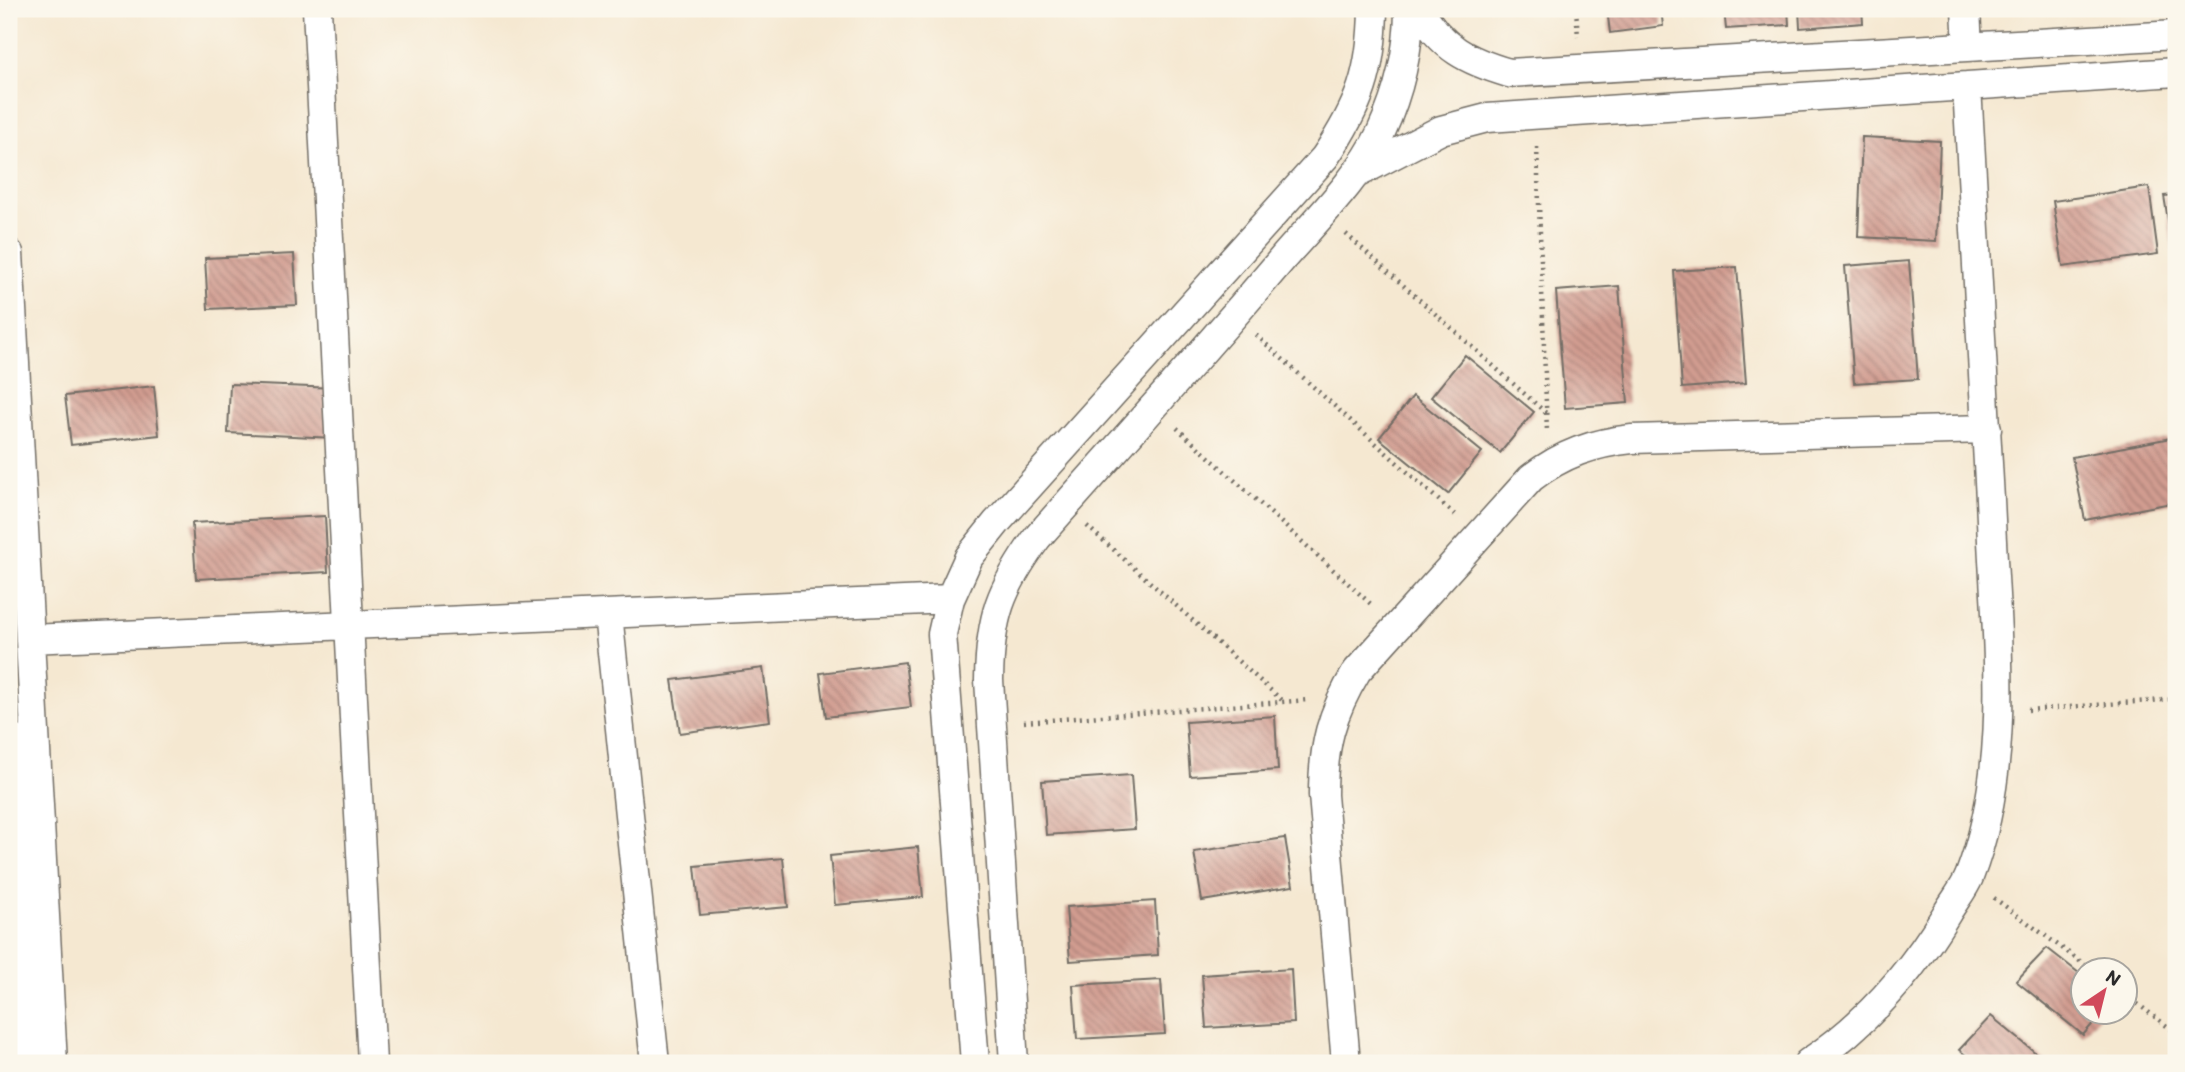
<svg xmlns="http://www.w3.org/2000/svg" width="2185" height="1072" font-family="Itim,sans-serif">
<defs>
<pattern id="building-back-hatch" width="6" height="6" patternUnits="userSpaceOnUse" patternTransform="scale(1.75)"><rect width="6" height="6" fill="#d19c90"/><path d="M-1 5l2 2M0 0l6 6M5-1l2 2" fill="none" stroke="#aa7f76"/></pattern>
</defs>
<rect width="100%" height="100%" fill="#fbf7ec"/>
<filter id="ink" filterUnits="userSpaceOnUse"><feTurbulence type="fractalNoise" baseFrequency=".0143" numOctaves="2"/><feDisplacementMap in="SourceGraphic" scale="14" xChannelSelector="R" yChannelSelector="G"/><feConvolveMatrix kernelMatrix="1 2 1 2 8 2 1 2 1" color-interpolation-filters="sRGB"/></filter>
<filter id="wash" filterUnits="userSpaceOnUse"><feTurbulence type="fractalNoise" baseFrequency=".00686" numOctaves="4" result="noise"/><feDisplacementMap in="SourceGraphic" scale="28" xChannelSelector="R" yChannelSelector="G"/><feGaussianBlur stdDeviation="1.57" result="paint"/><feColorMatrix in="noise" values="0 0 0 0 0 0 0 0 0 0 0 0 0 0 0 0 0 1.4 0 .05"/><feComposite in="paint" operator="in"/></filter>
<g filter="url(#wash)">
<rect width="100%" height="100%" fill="#f5e8d1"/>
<g id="blocks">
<path fill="url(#building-back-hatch)" d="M1607,9H1661L1663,26L1610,33Z
M1724,9H1788L1789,25L1726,29Z
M1799,9H1862L1863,23L1800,28Z
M1862,137L1940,141L1936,241L1858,237Z
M2149,187L2158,254L2063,267L2053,201Z
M2176,195V251H2173L2164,196Z
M294,254L297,305L208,309L205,258Z
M1909,261L1918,379L1854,383L1845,266Z
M1737,267L1746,383L1682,388L1674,271Z
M1619,286L1628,403L1565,408L1556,291Z
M1465,355L1534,412L1500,453L1431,397Z
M230,384L336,388L334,438L228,433Z
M154,386L159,435L71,445L65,396Z
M1413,396L1482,452L1448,494L1379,438Z
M2176,437V502L2085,520L2072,457Z
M325,516L328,572L196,579L192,523Z
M905,662L911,707L826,717L820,673Z
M763,668L770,721L680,733L672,680Z
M1275,716L1278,770L1190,776L1186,722Z
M1131,775L1135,829L1046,835L1042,781Z
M1285,838L1293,886L1202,901L1194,852Z
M918,847L923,897L835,905L830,856Z
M783,858L788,907L700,915L695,866Z
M1155,901L1158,955L1070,961L1066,907Z
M2047,948L2084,977V1012H2103L2083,1035L2016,981Z
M1291,969L1294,1023L1206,1028L1202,975Z
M1161,980L1165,1034L1077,1039L1073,985Z
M1991,1016L2048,1063H1976L1959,1050Z"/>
</g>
</g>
<g filter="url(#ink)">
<use href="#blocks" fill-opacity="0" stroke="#726d65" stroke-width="2"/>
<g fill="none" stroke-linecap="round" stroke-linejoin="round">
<g stroke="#726d65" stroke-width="31">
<path id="minor" d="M317,9L372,1063
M1420,9C1441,48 1468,61 1509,73L2176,35
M1966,9L1968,47
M1358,173L1441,130L1487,118L2176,72
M9,253L53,1063
M608,614L655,1063
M30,639L950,599
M9,736L27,1063
M975,1063L942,634L950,599L969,557L997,522L1325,157C1360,105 1372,72 1373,9
M1014,1063L989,680C990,617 1000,589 1037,538C1119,445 1203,353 1283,258C1317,219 1359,179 1381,132C1399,93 1409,52 1409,9
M1346,1063L1323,795C1323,745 1331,714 1357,671L1531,478C1562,454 1593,443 1632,439L1987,429
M1808,1063C1867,1024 1911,973 1947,913C1954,901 1964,889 1969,877C2013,763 1996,639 1991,520C1984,375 1976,230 1967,86"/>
</g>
<path stroke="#726d65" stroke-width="4.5" stroke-dasharray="2 5" stroke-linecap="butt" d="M1576,9L1578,37
M1537,147L1547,432
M1346,234L1546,413
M1256,335L1455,515
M1177,428L1373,606
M1087,526L1284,702
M2028,710L2176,699
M1024,722L1308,700
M1994,898L2092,970
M2126,995L2176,1033"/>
<use href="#minor" stroke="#fff" stroke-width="28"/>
</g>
</g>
<rect width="2185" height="1072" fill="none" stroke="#fbf7ec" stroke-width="35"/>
<g transform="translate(2104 991) rotate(35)"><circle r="33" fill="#fbf7ec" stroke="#a8a59f" stroke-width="2"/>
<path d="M0-5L12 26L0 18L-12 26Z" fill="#d1495b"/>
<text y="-10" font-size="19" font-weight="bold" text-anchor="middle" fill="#2b2b2b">N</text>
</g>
</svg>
